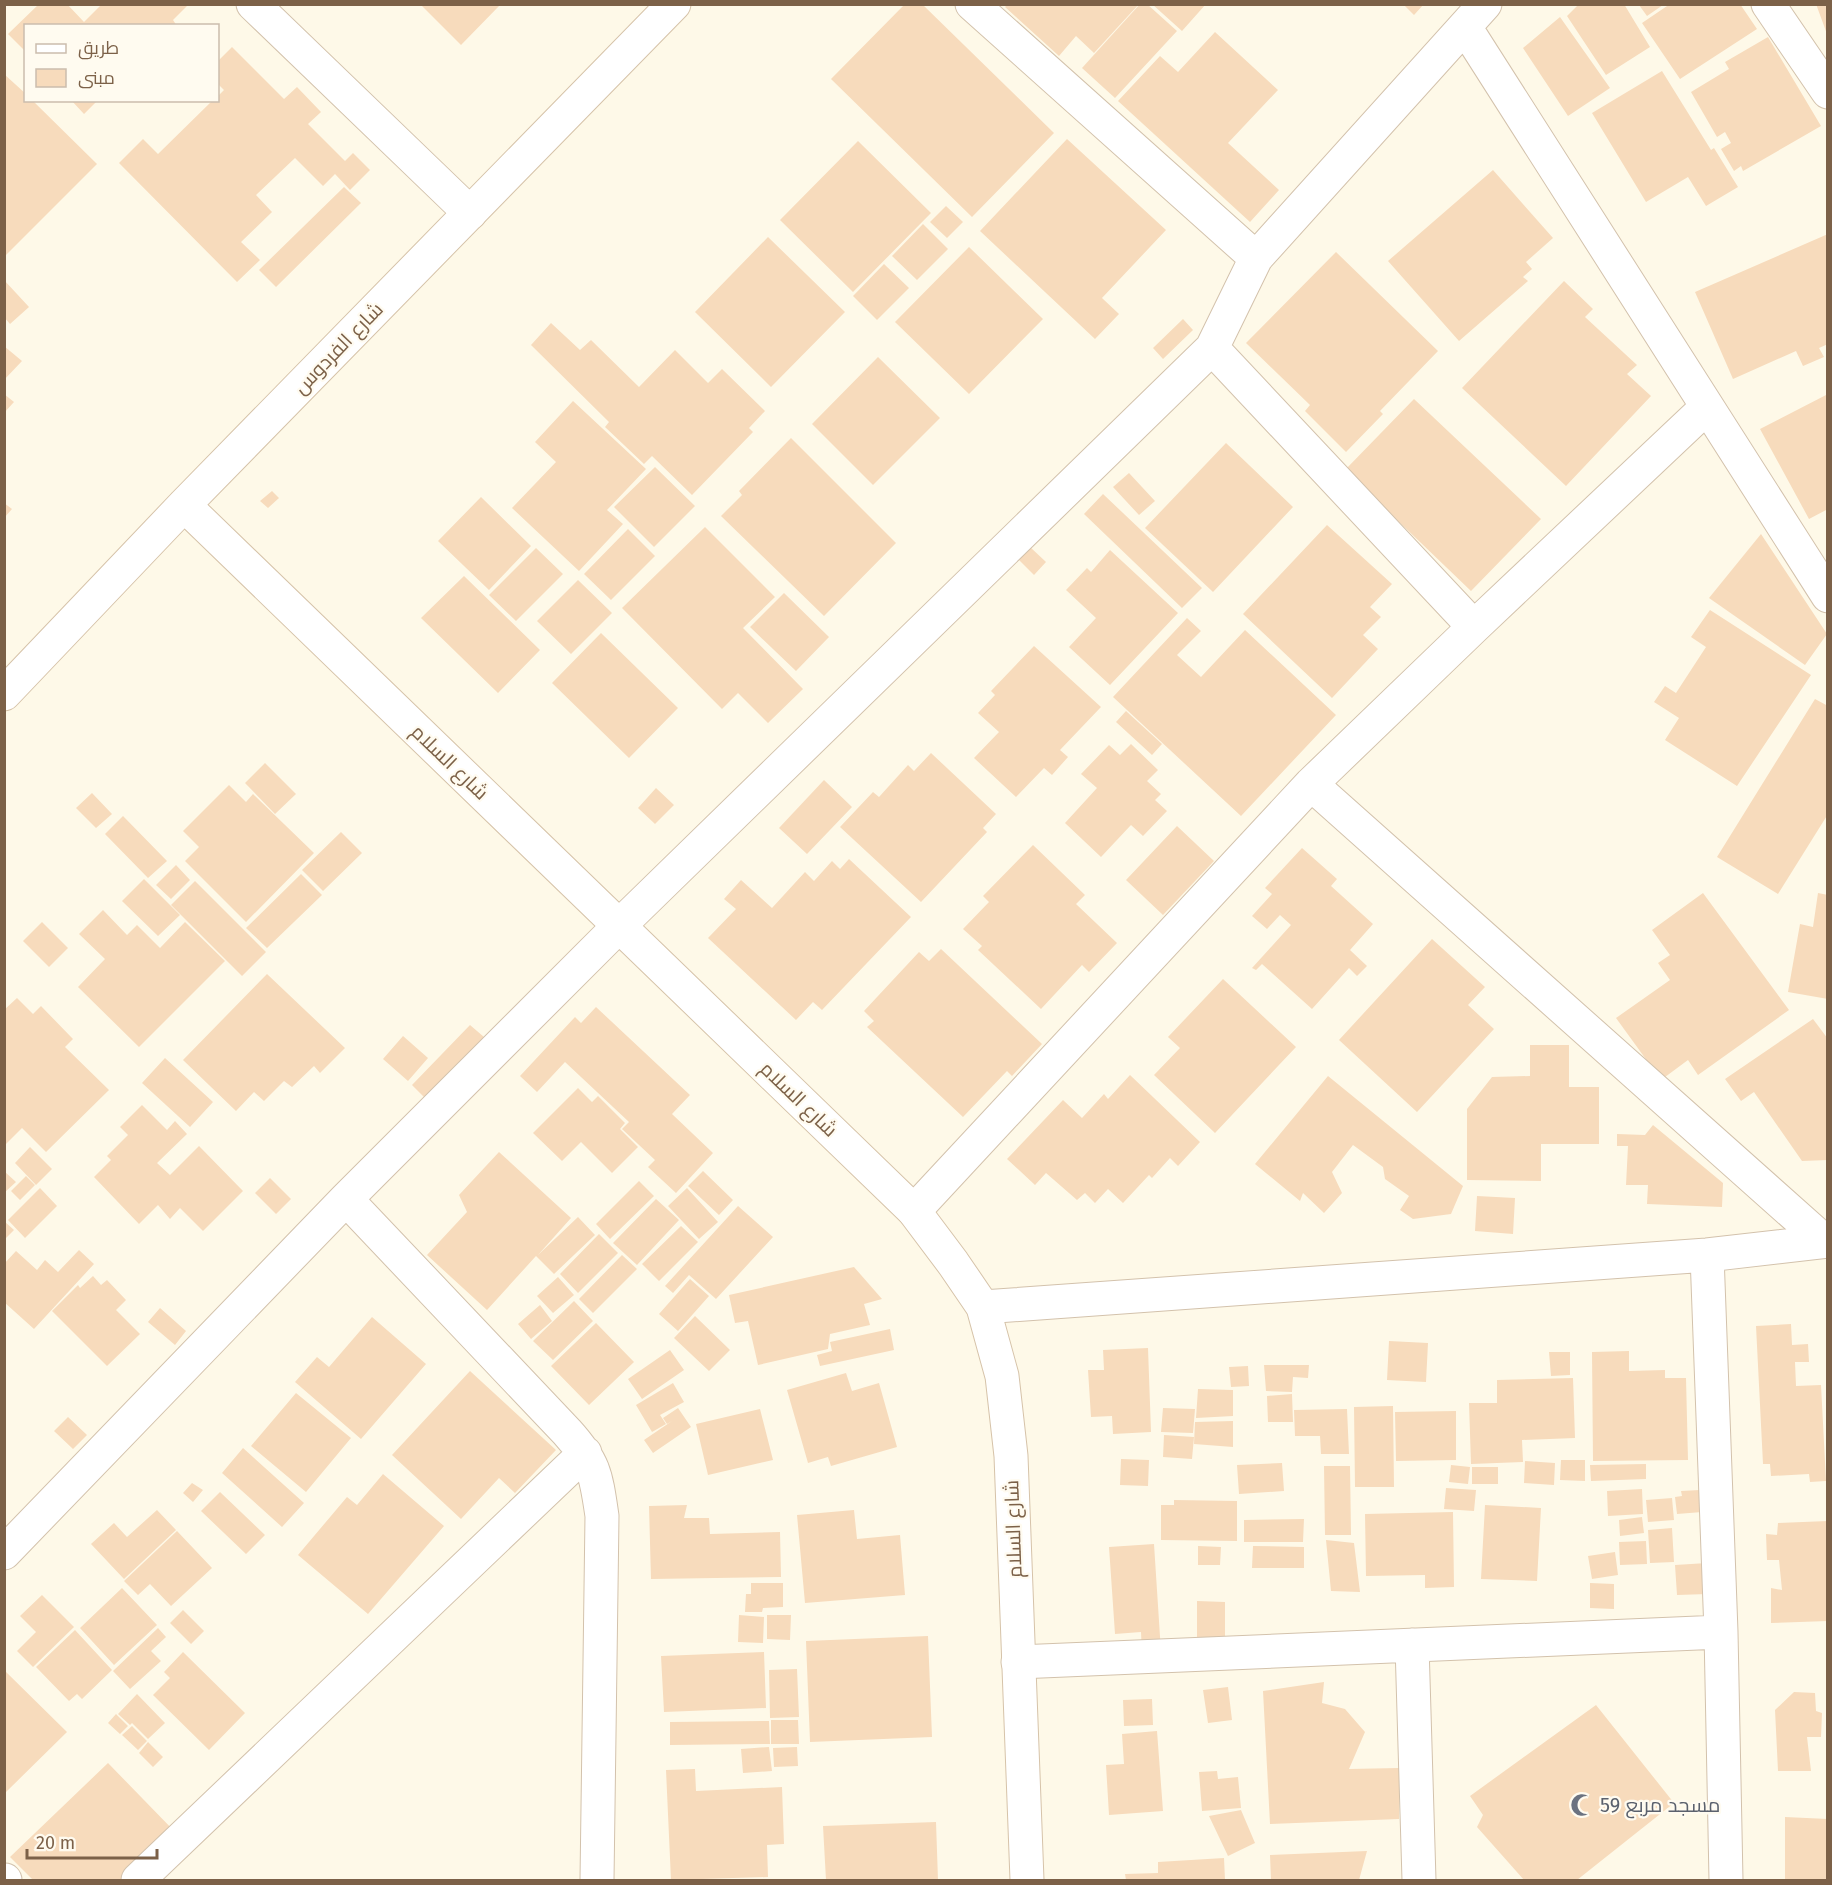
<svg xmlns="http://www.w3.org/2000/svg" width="1832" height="1885" font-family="'Fira Sans',Cairo,sans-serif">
<rect width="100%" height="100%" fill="#fef9e8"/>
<path fill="#f7dbbc" d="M39,4H67L84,22L102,4H189L173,20L177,26H26V52L8,34Z
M420,4H501L461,45Z
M905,4H922L1054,133L972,217L831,79Z
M1008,4H1139L1094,53L1076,36L1059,56L1005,7Z
M1140,4H1147L1177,31L1115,98L1082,68Z
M1152,4H1206L1182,31Z
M1403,4H1424L1414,15Z
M1579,4H1624L1650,47L1606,75L1567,16Z
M1670,4H1740L1757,29L1680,79L1642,23Z
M1816,4H1828V34H1827Z
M1639,5H1663L1647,16Z
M1560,17L1610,88L1568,116L1523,48Z
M1215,32L1278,90L1228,143L1279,190L1250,222L1118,101L1160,56L1178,72Z
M1768,37L1821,126L1743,171L1741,166L1734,171L1721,149L1731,143L1725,132L1717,137L1691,92L1729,69L1725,62Z
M232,47L284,99L297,87L321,112L308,124L345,161L353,153L370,170L350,190L335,174L323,186L295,158L256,195L272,212L241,242L260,260L237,282L119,163L143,139L158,154L213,100H218V96L224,90L218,84V61Z
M1662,71L1711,150L1714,148L1738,187L1706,206L1688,177L1646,202L1592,113Z
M4,74L26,94V100H32L97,164L4,257Z
M71,100H98L84,114Z
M1067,139L1166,230L1102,298L1119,314L1095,339L980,231Z
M858,141L931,213L853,292L780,220Z
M1493,170L1553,238L1526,262L1532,269L1523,277L1528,281L1459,341L1388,261Z
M344,187L361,203L276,287L259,270Z
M946,206L963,222L947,238L930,222Z
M923,224L948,249L917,280L892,256Z
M1828,234V344L1819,348L1824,357L1803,366L1796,351L1733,379L1695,292Z
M768,237L845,312L771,387L695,312Z
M969,247L1043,319L969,394L895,322Z
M1336,252L1438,351L1380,411L1383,414L1346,452L1305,411L1310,405L1246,343Z
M884,264L909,288L877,320L853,296Z
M4,280L29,307L10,324L4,317Z
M1564,281L1593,309L1585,317L1637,365L1627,374L1651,396L1566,486L1462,388Z
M1183,319L1193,330L1163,359L1153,348Z
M551,323L580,350L591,340L639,387L675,350L708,383L722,369L765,411L749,428L753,432L692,495L652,456L644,464L605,427L609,422L531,345Z
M4,346L22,361L4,380Z
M878,357L940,418L873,485L812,424Z
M4,394L14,402L4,413Z
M1828,394V509L1809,519L1760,429Z
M1414,399L1541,519L1471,591L1345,470Z
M573,401L646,469L607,510L623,524L579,571L512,508L556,462L535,442Z
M791,438L896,543L824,616L721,516L742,495L739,491Z
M1226,443L1293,507L1213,592L1145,528Z
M655,467L695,506L654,547L614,507Z
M1129,473L1155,501L1139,515L1113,487Z
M272,491L279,498L268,508L260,501Z
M1103,494L1202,588L1182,608L1084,514Z
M481,497L531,546L489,590L438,541Z
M4,503L12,509L4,518Z
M1327,525L1392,584L1370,607L1381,617L1363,635L1378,649L1332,698L1243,614Z
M705,527L775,597L743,628L803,689L768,723L738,693L722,709L622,608Z
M628,529L655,556L611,600L584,574Z
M1761,534L1827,634L1805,665L1709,598Z
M1029,546L1046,562L1034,575L1017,558Z
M536,548L563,574L516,621L489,595Z
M1110,550L1178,613L1110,685L1069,647L1096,618L1066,590L1087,568L1091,572Z
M464,576L540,650L498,693L421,618Z
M578,580L612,613L571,654L537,621Z
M784,593L829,637L796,671L750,627Z
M1710,610L1811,675L1737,786L1665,740L1679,718L1654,702L1665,686L1676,693L1706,647L1691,637Z
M1187,618L1201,631L1177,655L1201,677L1245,630L1336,715L1241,816L1113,697Z
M601,633L678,708L629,758L552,683Z
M1034,646L1101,707L1060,750L1068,757L1052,775L1044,768L1016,797L974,758L999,732L978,713L995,695L991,691Z
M1815,699L1828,706V814L1778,894L1717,857Z
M1126,711L1162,744L1152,755L1116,722Z
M1131,744L1158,770L1147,781L1161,794L1155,800L1167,811L1143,836L1131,825L1101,857L1065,823L1097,788L1081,774L1109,745L1120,755Z
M931,753L996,814L983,828L987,832L921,902L840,827L873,792L879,797L908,765L914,771Z
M265,763L296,794L275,814L245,783Z
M824,780L852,807L807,854L779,828Z
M229,785L246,802L253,794L314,853L246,922L185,861L199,847L183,831Z
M656,788L674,805L655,824L638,808Z
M92,793L112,814L96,828L76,808Z
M123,816L167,861L148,878L105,834Z
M1177,826L1214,861L1163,915L1126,880Z
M341,832L362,853L323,891L302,870Z
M1033,845L1085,895L1076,904L1117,943L1089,972L1082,965L1041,1009L978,950L982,946L963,929L989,902L983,896Z
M1302,848L1337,879L1331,886L1373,924L1350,950L1367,966L1357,976L1349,968L1312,1009L1262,964L1256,970L1252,968L1291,925L1280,915L1267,929L1252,916L1272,894L1265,888Z
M849,859L911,917L822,1010L813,1002L796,1020L708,938L736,909L724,899L741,880L772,908L805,872L814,881L832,861L840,869Z
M176,865L190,880L171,899L156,885Z
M301,874L322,895L267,948L246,928Z
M144,879L180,915L158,936L122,901Z
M195,881L266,952L242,976L171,905Z
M1703,893L1789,1010L1698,1075L1688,1060L1661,1080L1616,1018L1670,980L1658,963L1670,955L1652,930Z
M1818,893L1828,895V999L1788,992L1800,924L1813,927Z
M103,910L127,935L137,925L160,948L185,922L225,961L139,1047L78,987L105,959L79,934Z
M42,922L68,948L49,967L23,941Z
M1432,939L1485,987L1468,1005L1494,1029L1417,1112L1339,1040Z
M941,949L1042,1044L1012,1076L1007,1071L963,1117L867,1027L874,1021L864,1011L919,952L929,961Z
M267,974L345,1048L320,1073L314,1066L292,1087L284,1081L264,1101L254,1092L236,1111L183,1060Z
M1223,979L1296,1047L1215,1133L1154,1075L1180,1048L1168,1037Z
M17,998L33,1014L41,1006L73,1039L65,1047L109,1090L46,1152L22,1128L6,1144L4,1143V1010Z
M596,1007L690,1095L672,1114L713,1153L676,1193L648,1167L655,1160L622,1129L629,1122L565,1062L537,1092L520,1076L575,1017L581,1023Z
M1813,1019L1828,1039V1160L1802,1161L1754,1092L1741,1101L1725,1079Z
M470,1025L484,1037L425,1098L412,1085Z
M403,1036L428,1058L408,1081L383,1059Z
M1530,1045H1569V1087H1599V1144H1541V1181L1467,1180V1109L1492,1077L1530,1076Z
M165,1058L213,1102L190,1127L142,1083Z
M1130,1075L1200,1142L1178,1166L1170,1158L1152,1178L1149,1175L1123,1203L1108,1189L1095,1203L1085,1193L1077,1200L1046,1173L1035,1185L1007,1159L1063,1100L1082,1118L1104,1094L1108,1099Z
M1328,1076L1463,1186L1451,1214L1413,1219L1400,1210L1409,1196L1385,1179L1383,1167L1353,1145L1332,1172L1342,1193L1324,1213L1303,1193L1300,1201L1255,1164Z
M578,1088L592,1102L598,1096L625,1123L620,1129L638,1147L612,1173L581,1142L562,1161L533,1133Z
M142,1105L167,1130L175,1121L187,1134L157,1163L170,1175L199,1146L243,1191L203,1231L180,1208L170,1219L158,1205L139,1224L94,1177L111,1160L107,1156L128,1135L120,1127Z
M1653,1125L1723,1183L1722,1207L1647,1204L1648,1185H1626L1628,1146H1617V1134L1645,1135Z
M30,1147L52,1169L36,1185L15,1163Z
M499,1152L571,1218L538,1255L578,1217L595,1235L554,1274L536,1256L487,1310L427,1255L467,1212L459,1195Z
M4,1171L16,1182L4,1193Z
M703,1171L733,1200L719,1215L688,1186Z
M26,1176L35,1185L20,1200L11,1191Z
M270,1178L291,1199L276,1214L255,1193Z
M639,1181L654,1196L610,1239L596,1224Z
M40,1188L57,1206L25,1238L8,1220Z
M687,1188L718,1222L699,1239L668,1206Z
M1477,1196L1515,1198L1513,1234L1475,1231Z
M656,1199L679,1220L637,1265L613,1243Z
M738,1206L773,1237L716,1299L689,1275L673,1293L665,1286Z
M4,1221L14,1230L4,1240Z
M681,1226L698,1242L659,1281L642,1264Z
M599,1234L618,1253L578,1293L560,1274Z
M79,1250L94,1264L34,1329L4,1302V1264L16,1251L37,1270L45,1260L58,1272Z
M622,1255L637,1269L593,1313L579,1299Z
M854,1267L882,1299L864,1304L870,1325L830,1334L828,1349L758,1365L748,1321L735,1323L729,1295Z
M93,1276L101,1285L107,1280L126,1300L116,1310L140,1334L107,1366L52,1311L78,1285L80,1288Z
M558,1277L574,1295L553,1313L537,1296Z
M690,1279L709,1296L678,1331L659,1314Z
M574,1301L593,1321L553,1360L533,1341Z
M540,1305L552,1321L531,1339L518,1324Z
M160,1308L186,1331L175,1345L148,1322Z
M695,1316L730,1350L709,1371L674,1338Z
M372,1317L426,1364L361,1439L295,1382L317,1357L329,1367Z
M596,1323L634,1362L589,1405L551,1366Z
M1791,1324L1792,1345L1808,1344L1809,1362H1795L1796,1386L1821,1385L1826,1481L1810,1482L1809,1474L1771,1476L1770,1464H1763L1756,1326Z
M890,1329L894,1350L820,1366L817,1355L832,1351L830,1342Z
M1389,1341L1428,1343L1426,1382L1387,1380Z
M1148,1348L1151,1432L1113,1434L1112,1416L1091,1417L1088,1370H1104L1103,1350Z
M670,1350L684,1370L642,1399L628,1379Z
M1629,1351V1371L1665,1370V1378H1686L1688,1460L1593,1461L1592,1352Z
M1549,1352H1570V1375L1551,1376Z
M1264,1365H1309L1308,1378L1293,1377L1292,1392L1266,1391Z
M1248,1366L1249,1386L1231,1387L1229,1367Z
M470,1371L556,1450L515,1493L499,1478L461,1519L392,1455Z
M846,1373L852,1391L879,1383L897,1447L831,1466L828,1457L808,1463L787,1390Z
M1573,1378L1575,1438L1522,1440L1523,1462L1471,1464L1469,1403H1497V1380Z
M673,1383L684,1402L660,1415L666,1424L652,1432L636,1405Z
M1198,1389L1233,1390V1416L1196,1418Z
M296,1393L351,1438L306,1492L251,1446Z
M1292,1394L1293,1422H1268L1267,1396Z
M1393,1406L1394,1487H1355L1354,1407Z
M678,1408L691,1427L653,1453L644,1440L672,1421L667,1424L663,1418Z
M1163,1408L1195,1409L1193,1433L1161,1432Z
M760,1409L773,1460L708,1475L696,1424Z
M1347,1409L1349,1454H1321L1320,1436H1295L1294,1410Z
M1456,1411V1460L1396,1461L1395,1412Z
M68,1417L87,1435L73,1449L54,1431Z
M1233,1421V1447L1194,1444L1195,1422Z
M1164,1435L1194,1437L1192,1459L1163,1457Z
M243,1448L304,1503L282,1527L222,1473Z
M1121,1459L1149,1460L1148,1486L1120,1485Z
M1561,1460H1585V1481L1560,1480Z
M1525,1461L1555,1463L1554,1485L1524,1483Z
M1282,1463L1284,1491L1239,1494L1237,1465Z
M1646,1464V1479L1591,1481L1590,1465Z
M1451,1465L1470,1467L1468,1484L1449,1482Z
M1324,1466H1350L1351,1535H1325Z
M1472,1467H1498V1484H1472Z
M383,1474L444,1526L368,1614L298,1555L347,1497L357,1505Z
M192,1483L203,1490L193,1502L183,1493Z
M1446,1488L1476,1490L1474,1511L1444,1509Z
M1642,1489L1643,1514L1608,1516L1607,1491Z
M1700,1490L1702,1512L1677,1514L1675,1497L1682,1496L1681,1491Z
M220,1492L265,1535L246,1554L201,1511Z
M1672,1498L1674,1520L1648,1522L1646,1500Z
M1174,1500L1237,1501V1541L1161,1540V1505H1174Z
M687,1505L684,1518H709L710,1534L780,1532L781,1577L651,1579L649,1506Z
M1485,1505L1541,1508L1537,1581L1481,1579Z
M157,1510L176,1530L124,1579L91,1544L114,1523L127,1537Z
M854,1510L857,1539L900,1535L905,1595L805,1603L797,1515Z
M1453,1512L1454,1587L1425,1588V1575L1366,1576L1365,1514Z
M1642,1517L1644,1533L1620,1536L1619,1520Z
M1304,1519L1303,1542H1244V1520Z
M1828,1521V1621L1771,1623V1588L1782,1590L1779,1560H1767L1766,1534L1777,1535L1778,1523Z
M1672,1528L1674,1562L1650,1563L1648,1530Z
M177,1531L212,1568L171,1606L150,1584L138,1595L124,1581Z
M1326,1540L1354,1543L1360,1592L1331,1591Z
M1646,1541L1647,1564L1620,1565L1619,1542Z
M1154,1544L1161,1652L1142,1653L1141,1632L1115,1634L1109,1547Z
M1198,1546L1221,1547L1220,1565H1198Z
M1253,1546L1304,1547V1568H1252Z
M1615,1552L1618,1575L1592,1579L1588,1556Z
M1707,1563L1708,1594L1677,1595L1675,1565Z
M751,1583H783V1607L763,1608L762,1612H745L746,1594H751Z
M1590,1583L1614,1584V1609L1590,1608Z
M122,1588L157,1625L114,1665L80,1628Z
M42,1595L74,1627L33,1667L17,1651L36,1632L20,1616Z
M1197,1601L1225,1602V1641L1197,1640Z
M183,1610L204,1631L191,1644L170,1623Z
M739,1615L764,1617L763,1643L738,1642Z
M767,1615H791L790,1640L767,1639Z
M158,1628L166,1637L151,1651L161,1661L130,1689L113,1671Z
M75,1630L112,1670L82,1699L77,1694L69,1701L36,1667Z
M928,1636L932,1737L810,1742L806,1641Z
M183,1652L245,1713L209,1750L153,1695L170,1678L164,1672Z
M764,1652L766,1708L664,1712L661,1656Z
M797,1669L799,1717L770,1718L769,1670Z
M4,1670L67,1732L4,1794Z
M1324,1682L1322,1703L1345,1709L1365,1732L1349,1769L1399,1768V1819L1270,1824L1263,1691Z
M1228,1687L1232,1720L1208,1723L1203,1690Z
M1794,1692L1815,1693L1816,1711L1822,1713L1821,1737H1807L1811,1771H1778L1775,1710Z
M137,1694L165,1723L148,1739L132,1723L130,1725L118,1714Z
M1152,1699L1153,1725L1124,1726L1123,1700Z
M1596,1705L1674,1803L1577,1880H1524L1477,1827L1483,1815L1470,1796Z
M116,1714L128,1726L120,1734L108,1723Z
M771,1720H798L799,1744H771Z
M769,1721L770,1744L670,1745V1722Z
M132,1726L147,1741L138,1750L122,1735Z
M1157,1731L1163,1811L1109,1815L1106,1765L1124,1764L1122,1734Z
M148,1742L163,1757L153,1767L139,1753Z
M769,1747L772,1771L743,1773L741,1749Z
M797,1747L798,1766L774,1767L773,1748Z
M108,1763L178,1835L130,1880H33L10,1857Z
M695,1769L696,1791L782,1787L784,1844L767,1845L768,1877L671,1880L666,1770Z
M1217,1771L1218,1779L1238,1777L1241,1808L1202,1811L1199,1772Z
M1241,1810L1255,1843L1228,1856L1209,1816Z
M1785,1817L1828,1819V1880H1785Z
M936,1822L938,1880H826L823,1826Z
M1367,1851L1359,1880H1271L1270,1855Z
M1224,1858L1225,1880H1126L1125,1874L1158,1873V1862Z"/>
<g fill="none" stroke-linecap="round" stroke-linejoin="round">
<g stroke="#d3c2ac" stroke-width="35">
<path id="street" d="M253,4L470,213
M972,4L1256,258
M1768,4L1828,92
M1465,27L1828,596
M1212,348L1474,627
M1311,784L1824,1241
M346,1199L567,1432C595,1463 596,1475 602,1516L597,1880
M914,1211L1311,784L1474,627L1707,407
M1707,1255L1721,1632L1726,1880
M983,1307L1707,1255L1828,1241
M4,1553L346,1199L619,926L1212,348L1256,258L1485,4
M1412,1645L1419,1880
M1018,1662L1721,1632
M4,1880H5
M138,1880L585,1453"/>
</g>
<g stroke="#d6c3a9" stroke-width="35">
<path id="secondary" d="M184,505L914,1211L953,1263L983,1307L1002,1376L1011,1456L1027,1880
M4,694L184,505L674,4"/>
</g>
<use href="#street" stroke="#fff" stroke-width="33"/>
<use href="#secondary" stroke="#fff" stroke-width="33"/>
</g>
<defs>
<g id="mosque-bare" transform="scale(1.8)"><path d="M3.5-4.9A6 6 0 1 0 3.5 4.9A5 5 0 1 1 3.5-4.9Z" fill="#6b7280" stroke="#fffbf0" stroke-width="2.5" paint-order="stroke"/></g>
</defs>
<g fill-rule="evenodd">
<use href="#mosque-bare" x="1582" y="1805"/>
</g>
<g text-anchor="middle" stroke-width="4.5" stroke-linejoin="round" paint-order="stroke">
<g font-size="20" fill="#7c6148" stroke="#fffbf0">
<text transform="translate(338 348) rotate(-46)" y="7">شارع الفردوس</text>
<text transform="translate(450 762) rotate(44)" y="7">شارع السلام</text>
<text transform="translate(799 1099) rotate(44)" y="7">شارع السلام</text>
<text transform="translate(1013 1529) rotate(-92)" y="7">شارع السلام</text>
</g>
<g font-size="20" fill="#5b616d" stroke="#fffbf0" text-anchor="start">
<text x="1600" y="1812">مسجد مربع 59</text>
</g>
</g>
<rect width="1832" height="1885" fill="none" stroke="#7c6148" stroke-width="12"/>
<rect x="24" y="24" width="195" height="78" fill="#fffbf0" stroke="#cbbdad" stroke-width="1.5"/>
<rect x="36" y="44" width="30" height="9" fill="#ffffff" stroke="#cbbdad" stroke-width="1.5"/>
<text x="78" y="54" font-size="18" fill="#7c6148">طريق</text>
<rect x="36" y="69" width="30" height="18" fill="#f7dbbc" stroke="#cbbdad" stroke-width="1.5"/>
<text x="78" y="84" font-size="18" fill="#7c6148">مبنى</text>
<path d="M27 1849v9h130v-9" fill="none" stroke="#7c6148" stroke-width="3"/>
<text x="36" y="1849" font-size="18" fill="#7c6148" stroke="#fffbf0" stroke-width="4.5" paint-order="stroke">20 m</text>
</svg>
